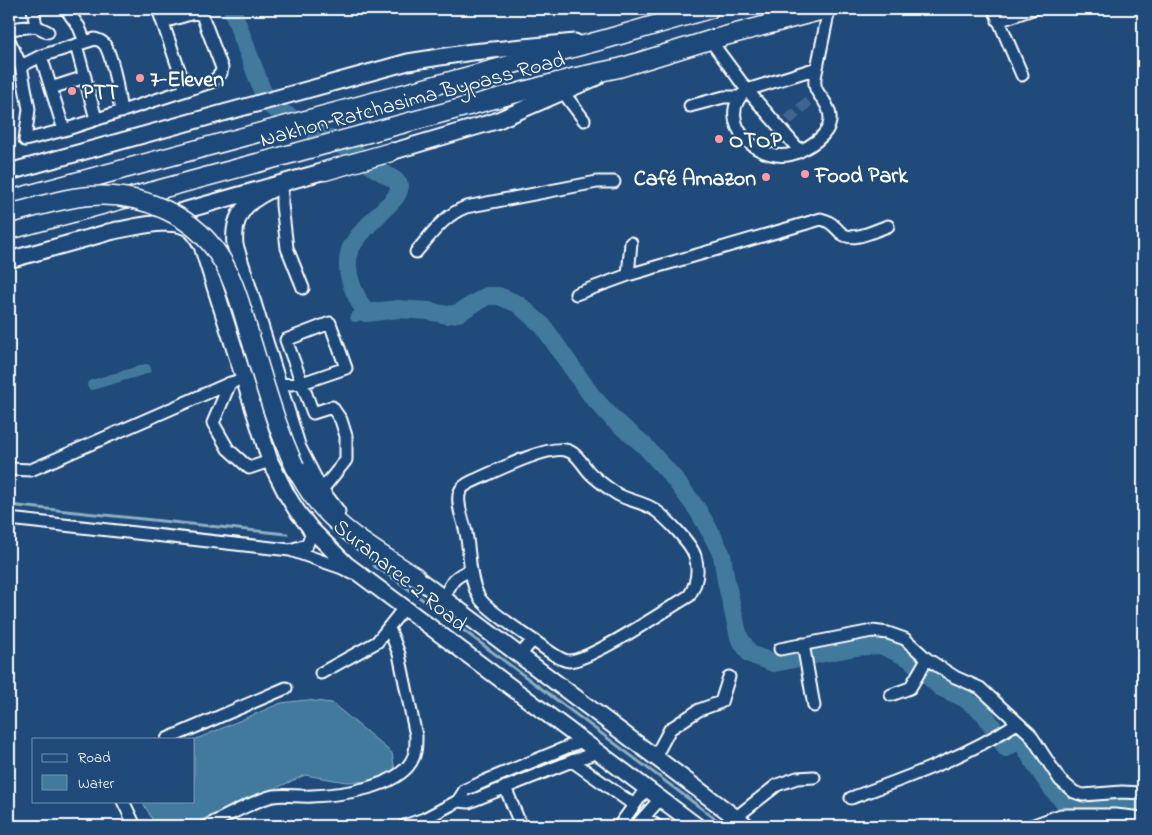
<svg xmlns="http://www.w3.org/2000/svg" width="1152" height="835" font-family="'Indie Flower',sans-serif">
<rect width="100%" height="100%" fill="#1f4a7a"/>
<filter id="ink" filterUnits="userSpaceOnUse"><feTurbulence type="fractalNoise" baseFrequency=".02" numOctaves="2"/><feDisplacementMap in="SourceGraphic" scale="10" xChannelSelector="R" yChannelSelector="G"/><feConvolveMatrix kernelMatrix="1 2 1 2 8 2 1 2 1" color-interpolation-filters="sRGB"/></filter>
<g filter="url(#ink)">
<path fill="#427a9d" stroke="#8eafc4" d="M306,700L332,703L392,753L395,771L380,781L346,782L305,775L193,826H156L142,801H194V740L281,703Z"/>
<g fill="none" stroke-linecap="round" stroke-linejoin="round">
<path stroke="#8eafc4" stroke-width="3" d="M9,505L287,534
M374,566L399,582L725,826"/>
<path stroke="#427a9d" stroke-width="10" d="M355,317L366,313
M92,385L146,369"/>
<path stroke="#427a9d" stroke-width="18" d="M232,9L262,90L272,107L357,154L373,167L395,180L400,186C398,198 390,203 382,211C373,221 355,237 350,250C343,271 355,296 366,313L398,309L429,311L447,315L458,313L487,296H499L518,304L543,326L591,395L614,420L643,444L673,477L697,509L711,533L722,555L726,581L739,637L750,654L774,663L855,647L881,645L909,658L940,687L964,698L984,713L1006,748L1020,739C1029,754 1054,798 1069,805C1082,810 1099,805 1112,805C1122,804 1133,805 1143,805"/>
<path stroke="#41658e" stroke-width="11" stroke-dasharray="11 5.5" stroke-linecap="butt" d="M788,120L810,100"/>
<g stroke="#fff" stroke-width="15">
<path id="minor" d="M33,9L36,26
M66,9L79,27L85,42
M158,9L186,90
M994,9L1022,75
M998,21L1033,9
M9,29L36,26L48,32
M9,40L21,66L29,109L25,140L64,130L214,81L221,73L222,68L202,15L194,13L163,22
M710,40L747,90L817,68L829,9
M76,45L96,119
M41,56L64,130
M21,66L41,56L95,39C99,40 102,41 105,45C114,60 118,93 121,112
M51,88L85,77
M563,92L584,120
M690,106L724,97H739
M800,151C761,171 711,119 747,90L800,151C822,140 840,125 824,101C820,96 815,90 815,84C814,79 816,73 817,68
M282,185V205L287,248L303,288
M416,252C431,235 444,215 466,207L597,182H614
M628,275L631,243
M576,294L628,275L821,219C830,221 834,226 840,232C851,244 875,230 888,226
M234,382L230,383L213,423L228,449L249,468L270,461
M278,385L302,383L346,368L330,323L286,340L313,413L332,407L341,420L346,436V460L321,491
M9,469L31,470L230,383
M9,519L290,550
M307,526L311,535L307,545L290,550L342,568L352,573
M444,598C452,581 453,577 471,570
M803,644L814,706
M780,649L872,631L888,633L905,639L927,659L955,677L980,688L1030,734L1060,780L1074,792L1083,795L1122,792L1143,793
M520,655L533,640C542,646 560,661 569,661C590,661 667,609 689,596C697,584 699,570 695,556C691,543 666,518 655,510C642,501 626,501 614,492C606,487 599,481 592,475C583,467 578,452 565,450C544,446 492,473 471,482C465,485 460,488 459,495C457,508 464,521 466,533C470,552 469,580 479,597C484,607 521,632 533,640
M321,673L377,642L404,608
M891,695L910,688L927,659
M167,739L286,688
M655,757L670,729L699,710L721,702L729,677
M572,761L634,805
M505,787L521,826
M851,798C908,777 966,757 1017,723
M123,801L135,826
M458,801L469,802L572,761L598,752
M644,817L657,826
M735,818L777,785L797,778L814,777
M206,826C226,817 252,801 273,796C286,794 299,797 312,796C340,795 395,788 411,762C416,754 416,746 416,736L399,654L389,628
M404,826L424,819L458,801L465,790L485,781L582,741
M619,826L646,789
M636,826L660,799
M1031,826L1061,815H1115L1143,818"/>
</g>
<g stroke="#fff" stroke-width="19">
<path id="major" d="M391,152L496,121L597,77
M9,172L408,62L472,52L575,42
M287,182C257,197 231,205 235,245L298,448L318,487L337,512
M165,216L325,171
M108,232C129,229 174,215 191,230C196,234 199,240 202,246L270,461L287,495L297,511L311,529L346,564L697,826
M9,260L117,230
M406,570L747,826"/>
</g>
<g stroke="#fff" stroke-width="21">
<path id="highway" d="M325,171L391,152
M9,200L606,39L710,9
M9,230L576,77L619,68L710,40L827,9
M295,467C301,478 307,489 315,499C341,532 381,554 416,577"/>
</g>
<use href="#minor" stroke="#1f4a7a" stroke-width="11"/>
<use href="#major" stroke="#1f4a7a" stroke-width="15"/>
<use href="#highway" stroke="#1f4a7a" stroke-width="18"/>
<g stroke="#fff" stroke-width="21" stroke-linecap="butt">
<path id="highway-bridge" d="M9,214C36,207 63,198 90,196C142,192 197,216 223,262C235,284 242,309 249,333C263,378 275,424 295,467"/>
</g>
<use href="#highway-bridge" stroke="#1f4a7a" stroke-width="18"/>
</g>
</g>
<g fill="#ff9aa2" stroke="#1f4a7a" stroke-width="2">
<circle cx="140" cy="78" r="5"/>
<circle cx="72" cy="91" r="5"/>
<circle cx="719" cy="139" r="5"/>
<circle cx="805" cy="174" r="5"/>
<circle cx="766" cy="177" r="5"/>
</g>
<g text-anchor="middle" stroke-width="4.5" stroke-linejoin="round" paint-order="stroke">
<g font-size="22" font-weight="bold" fill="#fff" stroke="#1f4a7a" text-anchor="start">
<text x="150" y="86">7-Eleven</text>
<text x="82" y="99">PTT</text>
<text x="729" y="147">OTOP</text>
<text x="815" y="182">Food Park</text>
<text x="756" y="185" text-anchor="end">Café Amazon</text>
</g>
<g font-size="22" fill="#fff" stroke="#1f4a7a">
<text transform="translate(412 98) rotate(-15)" y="8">Nakhon Ratchasima Bypass Road</text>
<text transform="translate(401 574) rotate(39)" y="8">Suranaree 2 Road</text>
</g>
</g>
<rect width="1152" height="835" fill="none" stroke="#1f4a7a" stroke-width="30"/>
<rect x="15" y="15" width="1122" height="805" fill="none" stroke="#fff" stroke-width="2" filter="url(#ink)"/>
<rect x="32" y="738" width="162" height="65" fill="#1f4a7a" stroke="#7992af"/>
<rect x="42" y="754" width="25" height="8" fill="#1f4a7a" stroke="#7992af"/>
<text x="78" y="762" font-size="15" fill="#ffffff">Road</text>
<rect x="42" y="775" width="25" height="15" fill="#427a9d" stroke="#7992af"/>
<text x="78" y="788" font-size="15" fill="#ffffff">Water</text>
</svg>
